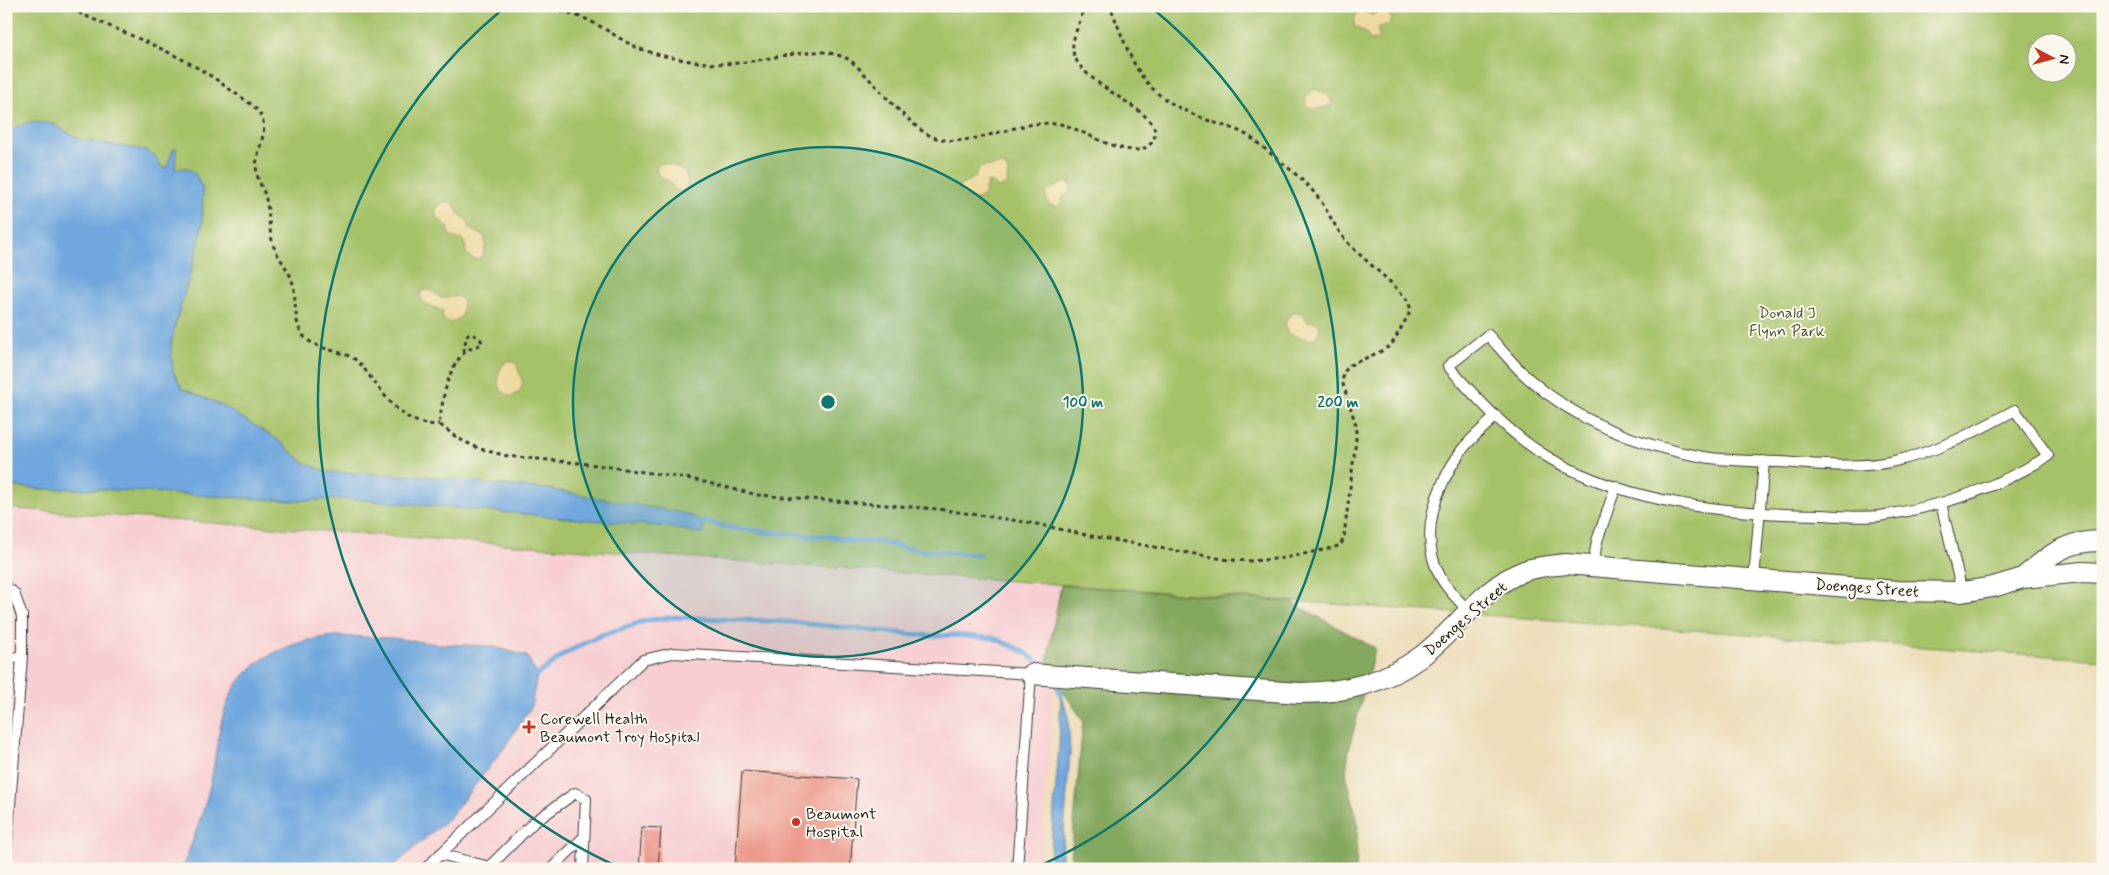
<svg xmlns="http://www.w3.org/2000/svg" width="2109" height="875" font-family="Mynerve,sans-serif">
<rect width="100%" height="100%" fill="#fbf7ec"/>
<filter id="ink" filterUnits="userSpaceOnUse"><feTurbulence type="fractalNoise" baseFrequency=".02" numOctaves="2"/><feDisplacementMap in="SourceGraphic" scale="10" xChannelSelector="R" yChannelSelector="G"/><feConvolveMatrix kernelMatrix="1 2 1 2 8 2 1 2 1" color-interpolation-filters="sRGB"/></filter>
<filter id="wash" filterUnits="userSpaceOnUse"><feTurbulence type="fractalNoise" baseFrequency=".0096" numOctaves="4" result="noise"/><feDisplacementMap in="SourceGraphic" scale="20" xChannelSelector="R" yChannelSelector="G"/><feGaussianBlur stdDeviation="1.12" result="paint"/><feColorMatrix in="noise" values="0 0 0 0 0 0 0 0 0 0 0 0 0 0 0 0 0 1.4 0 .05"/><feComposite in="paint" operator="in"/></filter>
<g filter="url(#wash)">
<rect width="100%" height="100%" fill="#eddebb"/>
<path fill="#f7cfd2" d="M6,508L1061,585L1041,869H6Z"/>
<path fill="#a6c269" stroke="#616f42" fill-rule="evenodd" d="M6,6H2103V660L6,508ZM2036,42H2066V72H2036Z"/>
<path fill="#84a85d" stroke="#50623c" d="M1061,585L1291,602L1375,648L1349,749L1346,773L1358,824L1356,869H1070L1083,720L1046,667Z"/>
<path fill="#eeda9e" stroke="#857b5d" d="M1362,10L1372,15L1380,10H1385L1392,19L1390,24L1377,28L1379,35L1378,39L1370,40L1366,33L1354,26L1355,15Z
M1312,90C1321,89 1330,94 1332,103L1331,106L1315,109L1307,107L1305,99Z
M663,163C676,165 693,172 686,188L682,191L675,190L670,182L658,175L656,168L657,165Z
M1000,164L1004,165L1008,171L1007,185L998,188L992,182L987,183L984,195L976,200L963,195L959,189L960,186L975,177L979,168C985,165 992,168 1000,164Z
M1065,182L1070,183L1071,192L1063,197L1061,203L1057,207L1048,204L1045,192Z
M444,202L455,205L458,213L468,221L470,229L484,236C489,250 480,269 466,253L465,241L452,237L449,234L448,227L438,219L435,213L437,207Z
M423,290H430L441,298C450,299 456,292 463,301L462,316L452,323L444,320L442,318L443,311L422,302L420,294Z
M1292,313H1301L1308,322L1314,321L1319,324C1321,332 1317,338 1309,340L1288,334L1285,327L1287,318Z
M510,360L516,363L523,383L520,392L511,396C493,393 495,365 510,360Z"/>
<path fill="#70a7de" stroke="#46627d" d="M29,122L51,123L82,140L145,150L155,156L163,169L167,167L173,149L176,148L175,169L187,168L194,172L202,187L203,194L202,226L197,251L175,325L171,346L173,371L182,388L225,407L278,440L303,462L327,472L426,476L497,485L548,489L683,513L704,521L703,534L669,527L365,500L342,499L293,501L97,489H42L6,486V131Z
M336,636L393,638L437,644L490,646L527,656L537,675L531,707L504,748L450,817L390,869H182C192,843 202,817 209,790C222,734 215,683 274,653C295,643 313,638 336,636Z
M1061,696L1068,714L1070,752L1061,869H1049L1059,747Z"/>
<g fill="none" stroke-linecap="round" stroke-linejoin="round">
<path stroke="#70a7de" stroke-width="5" d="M704,521L732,528L807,536H829L852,541L881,542L916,550L980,555
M537,675L564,654L596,637L648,620L675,617L790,622L908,634L935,636L951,635L994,638L1023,651L1047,669
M1055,680L1061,696"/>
</g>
<g id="blocks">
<path fill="#ec988b" d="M742,771L857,779L850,869H735Z
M642,827L661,828L658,869H639Z"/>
</g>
</g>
<g filter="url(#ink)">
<use href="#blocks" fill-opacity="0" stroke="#3b3934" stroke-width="1"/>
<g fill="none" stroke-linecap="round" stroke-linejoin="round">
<g stroke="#3b3934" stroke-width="12">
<path id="lane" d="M1488,335C1501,349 1514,366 1529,379C1578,422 1640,446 1704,457C1728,461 1755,461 1780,462C1816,464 1854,469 1890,462C1935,453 1975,432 2015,410L2048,456C1996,489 1940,507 1879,516C1861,518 1841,516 1822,515C1731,514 1632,505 1551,459C1511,436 1478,400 1448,366Z
M1941,503L1962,592
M1593,565L1597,541L1616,486
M1754,579L1764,461
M6,587L14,593L22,616V658L6,853
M1469,612C1460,601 1446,589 1440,576C1418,535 1436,487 1461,451C1471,438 1485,427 1496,416
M6,657L22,658
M440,854L489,867
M425,869L643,660L673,653L1031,674L1017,869
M487,869L533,823L575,793L586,799L583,869
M551,869L584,837"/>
</g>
<g stroke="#3b3934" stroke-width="22">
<path id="street" d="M2023,578C2049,555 2066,540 2103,541
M1031,674L1300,693C1342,693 1384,683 1419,658C1455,632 1482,587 1524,571C1537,566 1552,566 1566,564L1897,591L1962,592L1993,587L2023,578L2082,572L2103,573"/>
</g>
<path stroke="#3b3934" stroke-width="3" stroke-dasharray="4 4" stroke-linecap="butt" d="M64,6C121,33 182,52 232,91C240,97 250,102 256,109C275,129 252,151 257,174C258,181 263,188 265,195C270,212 268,230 274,247C279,259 288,269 292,280C297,296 293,318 301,332C313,354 348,347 362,366C382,391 403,429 439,424
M314,6L332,10L353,6
M546,6C559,11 573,14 586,19C604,27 620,40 638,48C659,56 685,61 707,63C739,67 771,56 803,53C810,53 817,51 824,52C831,53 842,56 848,59C857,65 865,75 872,82C886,97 910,124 927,134C963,155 1017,118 1055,124C1059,124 1063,124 1067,126C1086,131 1141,169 1154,138C1166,111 1079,87 1073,51C1071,35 1083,21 1083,6
M464,352V346L468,334H473L481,340L482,344C476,347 469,348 464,353C446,371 443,400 439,424L459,439L480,449L507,456L589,464L692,479L758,495L938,509L1032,523L1091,536L1229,560L1253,561L1285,558L1332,548L1341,545L1344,536L1356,440V425L1342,381L1345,371L1350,365L1384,350L1392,344L1409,314L1410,307L1408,301C1391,280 1367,263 1348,243C1335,229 1328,210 1317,196C1301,176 1273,156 1254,140C1237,127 1221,126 1202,118C1138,93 1134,65 1110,6"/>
<use href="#lane" stroke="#fff" stroke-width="10"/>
<use href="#street" stroke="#fff" stroke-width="20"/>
</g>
</g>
<circle cx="828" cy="402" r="255" fill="#0f766e" fill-opacity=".12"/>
<g fill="none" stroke="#0f766e" stroke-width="2.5">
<circle cx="828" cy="402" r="255"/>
<path d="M621 868A510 510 0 0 1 504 8M1152 8A510 510 0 0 1 1035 868"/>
</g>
<g fill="#c8321e" stroke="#fbf7ec" stroke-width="2">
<path d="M526.5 719.5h5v5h5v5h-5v5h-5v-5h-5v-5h5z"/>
<circle cx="796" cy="822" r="5"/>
</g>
<g text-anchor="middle" stroke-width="4" stroke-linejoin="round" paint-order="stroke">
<g font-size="16" fill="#4c5637" stroke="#fbf7ec">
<text x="1787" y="318">Donald J<tspan x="1787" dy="18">Flynn Park</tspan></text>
</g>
<g font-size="16" fill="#1c1c1c" stroke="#fbf7ec">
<text transform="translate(1867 587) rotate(4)" y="6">Doenges Street</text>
<text transform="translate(1465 618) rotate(-41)" y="6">Doenges Street</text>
</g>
<g font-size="16" fill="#1c1c1c" stroke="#fbf7ec" text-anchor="start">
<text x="540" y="724">Corewell Health<tspan x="540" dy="18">Beaumont Troy Hospital</tspan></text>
<text x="806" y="819">Beaumont<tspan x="806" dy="18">Hospital</tspan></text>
</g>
</g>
<circle cx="828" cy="402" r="8" fill="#0f766e" stroke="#fbf7ec" stroke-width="2.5"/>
<g font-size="15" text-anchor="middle" font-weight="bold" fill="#0f766e" stroke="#fbf7ec" stroke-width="4" stroke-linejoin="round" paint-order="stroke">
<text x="1083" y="407">100 m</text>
<text x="1338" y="407">200 m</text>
</g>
<rect width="2109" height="875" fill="none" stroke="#fbf7ec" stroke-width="25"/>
<g transform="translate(2052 58) rotate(96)"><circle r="24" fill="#fbf7ec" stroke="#a29f99"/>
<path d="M0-4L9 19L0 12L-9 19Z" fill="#c8321e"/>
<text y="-8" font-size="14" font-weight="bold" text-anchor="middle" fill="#1c1c1c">N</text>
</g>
</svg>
